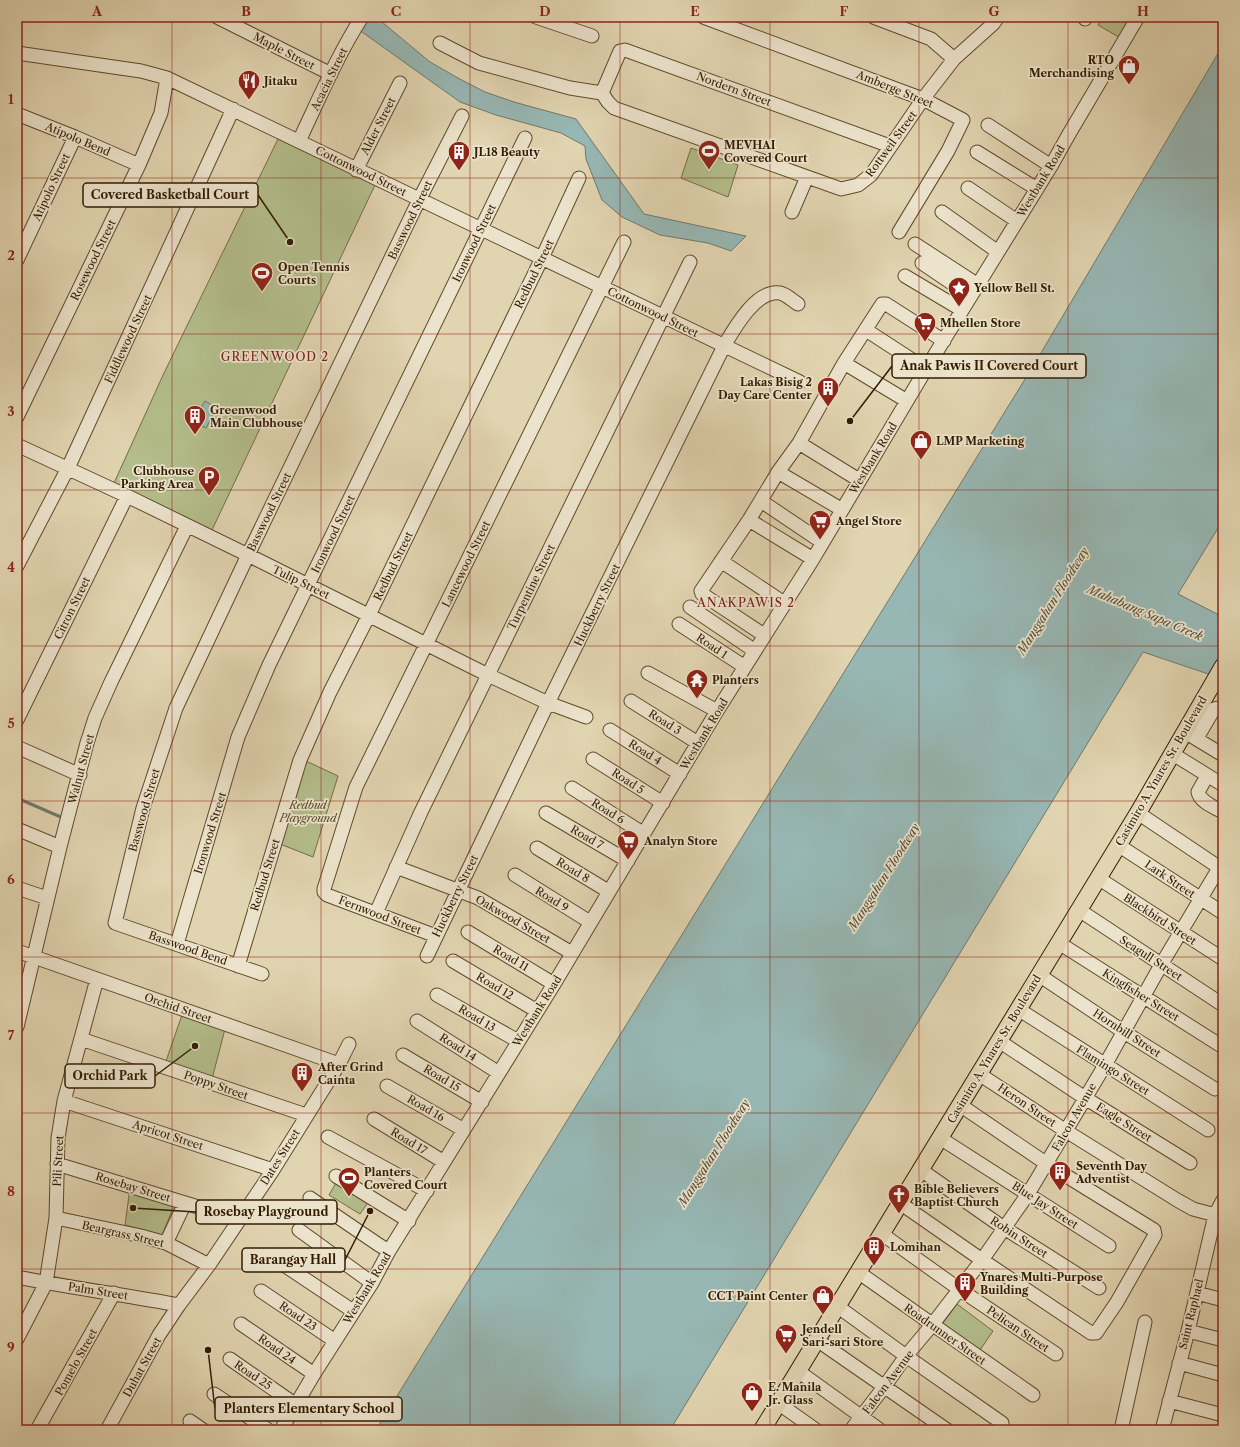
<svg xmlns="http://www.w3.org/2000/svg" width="1240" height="1447" font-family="'Libre Caslon Text',serif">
<rect width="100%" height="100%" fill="#e1d4b0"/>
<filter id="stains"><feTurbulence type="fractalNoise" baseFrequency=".005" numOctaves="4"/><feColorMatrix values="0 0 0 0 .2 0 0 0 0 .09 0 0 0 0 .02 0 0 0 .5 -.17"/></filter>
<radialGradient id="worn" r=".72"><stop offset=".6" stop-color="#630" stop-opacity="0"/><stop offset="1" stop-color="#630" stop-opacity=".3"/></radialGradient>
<path fill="#b3bd8b" stroke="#736c46" d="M1103,17H1134L1122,39L1098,25Z
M278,139L375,185L212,530L114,483L164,373Z
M691,148L738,165L728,197L681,178Z
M306,761L338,776L313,857L280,844Z
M183,1012L225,1029L212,1079L165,1064Z
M337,1181L369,1201L360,1214L329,1195Z
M130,1188L176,1201L162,1235L125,1225Z
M957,1304L993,1331L978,1353L941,1326Z"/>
<path fill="#97b7b4" stroke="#6f796c" d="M341,17H376L430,62L458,78L485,92L514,102L576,119L644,214L746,236L731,251L708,243L660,235L622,217L602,200L586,159L585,146L561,133L496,115L460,102Z
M1223,45V520L1178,594L1223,617V679L1143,652L670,1430H376L1035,363Z
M205,401L217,408L206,428L194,422Z"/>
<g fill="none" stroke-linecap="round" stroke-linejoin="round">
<path stroke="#6f796c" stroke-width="3" d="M17,798L63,818"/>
<g stroke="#5e4a2c" stroke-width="15">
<path id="minor" d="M217,17L331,74
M536,17L592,36
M703,17L923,99L963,120L948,151L899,232
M873,17L931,39L954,59
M1085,19L1086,17
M440,43L479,63L570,88L602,93
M17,53L141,71L167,78L800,382
M602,93L608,102L614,108L841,189L858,185L871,175L923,99L954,59L993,24L998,17
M602,93L620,51L625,50L890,146
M17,114L75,137L139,165
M988,125L1051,166
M299,141C319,99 337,56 362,17
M977,152L1037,189
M356,170L400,83
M968,188L1017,221
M792,212L807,177
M942,212L998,252
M915,244L978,285
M17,260L75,137
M922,263L971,296
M905,276L962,310
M866,330L926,369
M844,363L907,401
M17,417L139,165L161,113L167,78
M799,443L859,480
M17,445L127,496L248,555L488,675L548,703L586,717
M778,472L841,509
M761,501L822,542
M749,520L813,559
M721,561L784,603
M17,566L68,468L233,109
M690,607L755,651
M679,624L745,667
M764,635L702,594L701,591L749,520L778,472L799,443L844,363L882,304H886L944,341
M648,673L717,711
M631,701L698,743
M17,720L127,496
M610,730L680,774
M1185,732L1223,755
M1197,738L1214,709L1220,708L1223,709
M17,747L80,775
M1173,754L1223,785
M593,759L663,803
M1207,776L1198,792C1200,802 1214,807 1223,812
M572,788L644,834
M546,813L628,861
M1138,813L1223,870
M17,829L60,847
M1118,845L1223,913
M537,848L608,891
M396,867L478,898L572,953
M515,875L590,922
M1098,878L1223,959
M17,888L47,898
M1079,910L1223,1005
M376,913L421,812L690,262
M468,932L554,984
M436,936L327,895L324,892V889L356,787L624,242
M1059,943L1223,1047
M177,944L238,737L269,665L525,138
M17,951L339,1064
M427,956L548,703L724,346C734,329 756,289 780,293C786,294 793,301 798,304
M453,961L537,1011
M238,966L300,760L330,692L369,615L542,258L579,178
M262,974L115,923L143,808L176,708L248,555L419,200L462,116
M1039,975L1124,1032L1215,1089
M437,995L518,1041
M1018,1009L1208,1130
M417,1021L499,1073
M17,1027L60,847L87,743L95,718L111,682L187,526
M81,1039L306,1115
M999,1041L1085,1098L1190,1163
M403,1055L482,1102
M979,1074L1066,1131L1177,1200L1193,1209L1223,1217
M387,1086L464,1130
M64,1101L273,1170
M374,1119L444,1162
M328,1137L427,1191
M940,1138L1109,1246
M57,1164L208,1210
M921,1170L1001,1226L1099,1288
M336,1176L409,1221
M310,1198L379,1245L389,1251
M900,1203L982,1260L1091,1333H1096L1117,1302L1155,1235L1154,1230L1047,1164L960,1105
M56,1218L141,1236L166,1243L209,1265
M299,1230L372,1283
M882,1234L959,1289L1056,1354
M166,1243L185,1203
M278,1261L353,1311
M858,1272L1033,1395
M17,1277C71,1288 125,1295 179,1305
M261,1291L335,1341
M1197,1293L1223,1300
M837,1306L906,1356L1002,1423
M241,1324L314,1374
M1188,1331L1223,1340
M17,1339L46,1283L56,1218L58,1138L64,1101L97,979
M817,1340L947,1430
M230,1359L296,1405
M1179,1363L1223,1375
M798,1371L880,1430
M214,1394L268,1430
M1169,1401L1223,1415
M778,1403L816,1430
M190,1421L203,1430
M37,1430L114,1293
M107,1430L159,1335L179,1305L209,1265L273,1170L339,1064L349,1044
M281,1430L314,1374L372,1283L389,1251L554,984L717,711L813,559L926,369L1051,166L1069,134L1138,17
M851,1430L884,1387L906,1356L932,1325L982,1260L1028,1194L1105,1065L1161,965L1219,868
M1121,1430L1145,1322
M1162,1430L1188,1331L1215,1215L1223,1200"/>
</g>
<g stroke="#331c00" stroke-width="18">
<path id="major" d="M762,1430L1138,813L1223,666"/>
</g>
<use href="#minor" stroke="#ece3cc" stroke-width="13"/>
<use href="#major" stroke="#e1d4b0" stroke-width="16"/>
</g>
<path fill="none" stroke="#8f2418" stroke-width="1" stroke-opacity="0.55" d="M172,17V1430M321,17V1430M470,17V1430M620,17V1430M770,17V1430M919,17V1430M1068,17V1430M17,178H1223M17,334H1223M17,490H1223M17,646H1223M17,801H1223M17,957H1223M17,1113H1223M17,1269H1223"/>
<defs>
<g id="shop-pin" transform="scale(1.15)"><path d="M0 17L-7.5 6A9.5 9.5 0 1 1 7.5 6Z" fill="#8f2418" stroke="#ece3cc"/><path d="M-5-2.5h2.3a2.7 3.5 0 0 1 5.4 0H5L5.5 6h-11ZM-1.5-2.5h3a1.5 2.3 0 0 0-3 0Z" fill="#fff"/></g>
<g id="restaurant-pin" transform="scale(1.15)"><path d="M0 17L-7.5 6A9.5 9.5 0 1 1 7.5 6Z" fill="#8f2418" stroke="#ece3cc"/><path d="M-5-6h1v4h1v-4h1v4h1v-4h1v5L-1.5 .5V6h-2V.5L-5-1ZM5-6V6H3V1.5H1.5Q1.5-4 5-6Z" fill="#fff"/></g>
<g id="stadium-pin" transform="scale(1.15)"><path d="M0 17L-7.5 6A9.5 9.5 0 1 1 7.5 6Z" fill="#8f2418" stroke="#ece3cc"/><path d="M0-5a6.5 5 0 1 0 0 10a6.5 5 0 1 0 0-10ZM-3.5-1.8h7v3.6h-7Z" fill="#fff"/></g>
<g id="building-pin" transform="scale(1.15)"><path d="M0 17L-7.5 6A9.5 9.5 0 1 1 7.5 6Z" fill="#8f2418" stroke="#ece3cc"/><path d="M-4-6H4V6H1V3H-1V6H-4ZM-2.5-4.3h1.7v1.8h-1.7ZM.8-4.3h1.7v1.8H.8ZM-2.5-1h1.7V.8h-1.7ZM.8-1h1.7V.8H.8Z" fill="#fff"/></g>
<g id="sight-pin" transform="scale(1.15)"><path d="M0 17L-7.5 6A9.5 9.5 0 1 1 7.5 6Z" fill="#8f2418" stroke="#ece3cc"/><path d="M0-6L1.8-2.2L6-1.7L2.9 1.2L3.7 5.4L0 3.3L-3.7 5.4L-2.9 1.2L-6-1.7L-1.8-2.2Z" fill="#fff"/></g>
<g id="supermarket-pin" transform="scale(1.15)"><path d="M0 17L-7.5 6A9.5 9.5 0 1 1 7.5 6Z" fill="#8f2418" stroke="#ece3cc"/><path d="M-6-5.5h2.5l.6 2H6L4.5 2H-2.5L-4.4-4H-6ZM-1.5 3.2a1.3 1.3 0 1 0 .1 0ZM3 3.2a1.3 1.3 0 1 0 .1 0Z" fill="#fff"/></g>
<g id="parking-pin" transform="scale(1.15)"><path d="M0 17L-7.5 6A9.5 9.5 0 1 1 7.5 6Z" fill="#8f2418" stroke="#ece3cc"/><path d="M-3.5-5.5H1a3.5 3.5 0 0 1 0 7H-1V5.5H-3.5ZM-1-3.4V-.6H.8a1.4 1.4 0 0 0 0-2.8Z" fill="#fff"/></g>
<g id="temple-pin" transform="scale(1.15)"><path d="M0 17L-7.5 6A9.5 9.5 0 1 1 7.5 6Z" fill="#8f2418" stroke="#ece3cc"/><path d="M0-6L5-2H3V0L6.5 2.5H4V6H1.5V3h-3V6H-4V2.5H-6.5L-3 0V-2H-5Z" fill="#fff"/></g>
<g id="church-pin" transform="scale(1.15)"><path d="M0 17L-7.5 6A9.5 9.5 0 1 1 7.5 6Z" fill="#8f2418" stroke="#ece3cc"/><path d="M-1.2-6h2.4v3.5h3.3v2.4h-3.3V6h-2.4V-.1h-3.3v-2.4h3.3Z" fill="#fff"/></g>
</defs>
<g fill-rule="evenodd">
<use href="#shop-pin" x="1129" y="66"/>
<use href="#restaurant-pin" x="249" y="81"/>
<use href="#stadium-pin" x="709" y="151"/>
<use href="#building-pin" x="459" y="152"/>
<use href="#stadium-pin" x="262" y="273"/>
<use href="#sight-pin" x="959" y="288"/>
<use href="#supermarket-pin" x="925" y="323"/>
<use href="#building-pin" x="828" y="388"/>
<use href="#building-pin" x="195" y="416"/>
<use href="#shop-pin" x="921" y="441"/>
<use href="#parking-pin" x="209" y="477"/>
<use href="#supermarket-pin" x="820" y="521"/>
<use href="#temple-pin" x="697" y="680"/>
<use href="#supermarket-pin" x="628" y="841"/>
<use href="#building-pin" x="302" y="1073"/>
<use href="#building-pin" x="1060" y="1172"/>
<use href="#stadium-pin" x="349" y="1178"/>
<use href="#church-pin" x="899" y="1195"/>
<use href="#building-pin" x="874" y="1247"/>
<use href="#building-pin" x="965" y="1283"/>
<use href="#shop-pin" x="823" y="1296"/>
<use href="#supermarket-pin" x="786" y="1335"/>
<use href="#shop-pin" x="752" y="1393"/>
</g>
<g text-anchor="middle" stroke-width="3.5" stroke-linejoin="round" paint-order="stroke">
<g font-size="11" fill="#331c00" stroke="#ece3cc">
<text transform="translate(284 51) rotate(27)" y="4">Maple Street</text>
<text transform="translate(329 79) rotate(-64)" y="4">Acacia Street</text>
<text transform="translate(734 89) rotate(20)" y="4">Nordern Street</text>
<text transform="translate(895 89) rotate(22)" y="4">Amberge Street</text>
<text transform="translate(378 126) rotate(-63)" y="4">Alder Street</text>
<text transform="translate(78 139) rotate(23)" y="4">Atipolo Bend</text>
<text transform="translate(891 144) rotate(-54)" y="4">Rottweil Street</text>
<text transform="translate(361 171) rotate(26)" y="4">Cottonwood Street</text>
<text transform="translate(1041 181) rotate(-59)" y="4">Westbank Road</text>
<text transform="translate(51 187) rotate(-65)" y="4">Atipolo Street</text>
<text transform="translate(410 220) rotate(-64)" y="4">Basswood Street</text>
<text transform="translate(474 243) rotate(-64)" y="4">Ironwood Street</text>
<text transform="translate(93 260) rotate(-64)" y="4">Rosewood Street</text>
<text transform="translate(534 274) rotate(-64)" y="4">Redbud Street</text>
<text transform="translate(653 312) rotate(26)" y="4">Cottonwood Street</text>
<text transform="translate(128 339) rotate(-65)" y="4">Fiddlewood Street</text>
<text transform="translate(873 458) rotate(-59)" y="4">Westbank Road</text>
<text transform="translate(269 512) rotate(-64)" y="4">Basswood Street</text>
<text transform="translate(333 534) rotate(-64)" y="4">Ironwood Street</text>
<text transform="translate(466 564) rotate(-64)" y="4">Lancewood Street</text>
<text transform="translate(393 566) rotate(-64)" y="4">Redbud Street</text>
<text transform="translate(301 582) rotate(26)" y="4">Tulip Street</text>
<text transform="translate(531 587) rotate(-64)" y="4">Turpentine Street</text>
<text transform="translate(597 605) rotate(-64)" y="4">Huckberry Street</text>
<text transform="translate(72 608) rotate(-64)" y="4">Citron Street</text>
<text transform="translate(712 646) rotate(34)" y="4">Road 1</text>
<text transform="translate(665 722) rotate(32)" y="4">Road 3</text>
<text transform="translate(704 734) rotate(-59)" y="4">Westbank Road</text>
<text transform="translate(645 752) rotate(32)" y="4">Road 4</text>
<text transform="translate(81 769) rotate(-75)" y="4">Walnut Street</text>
<text transform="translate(1161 771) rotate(-60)" y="4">Casimiro A. Ynares Sr. Boulevard</text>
<text transform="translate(628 781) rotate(33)" y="4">Road 5</text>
<text transform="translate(144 810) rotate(-74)" y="4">Basswood Street</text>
<text transform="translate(608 811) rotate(32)" y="4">Road 6</text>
<text transform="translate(210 833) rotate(-73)" y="4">Ironwood Street</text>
<text transform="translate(587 837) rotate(30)" y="4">Road 7</text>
<text transform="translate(573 870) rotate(31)" y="4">Road 8</text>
<text transform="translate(265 875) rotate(-73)" y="4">Redbud Street</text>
<text transform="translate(1170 879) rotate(34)" y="4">Lark Street</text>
<text transform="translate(455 896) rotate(-64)" y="4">Huckberry Street</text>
<text transform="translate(552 899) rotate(32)" y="4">Road 9</text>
<text transform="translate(380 915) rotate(21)" y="4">Fernwood Street</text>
<text transform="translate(513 919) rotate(30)" y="4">Oakwood Street</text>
<text transform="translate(1160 919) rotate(33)" y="4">Blackbird Street</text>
<text transform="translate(188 948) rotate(19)" y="4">Basswood Bend</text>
<text transform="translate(511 958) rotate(31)" y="4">Road 11</text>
<text transform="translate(1151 958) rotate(33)" y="4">Seagull Street</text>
<text transform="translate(495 986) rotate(31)" y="4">Road 12</text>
<text transform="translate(1141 995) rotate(32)" y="4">Kingfisher Street</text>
<text transform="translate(178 1008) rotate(19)" y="4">Orchid Street</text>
<text transform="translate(537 1011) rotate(-58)" y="4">Westbank Road</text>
<text transform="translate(477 1018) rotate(31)" y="4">Road 13</text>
<text transform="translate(1127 1033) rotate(33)" y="4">Hornbill Street</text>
<text transform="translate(458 1047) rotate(32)" y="4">Road 14</text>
<text transform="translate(994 1049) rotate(-59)" y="4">Casimiro A. Ynares Sr. Boulevard</text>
<text transform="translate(1113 1070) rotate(32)" y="4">Flamingo Street</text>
<text transform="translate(442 1078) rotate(31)" y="4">Road 15</text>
<text transform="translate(216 1085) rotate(19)" y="4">Poppy Street</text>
<text transform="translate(1027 1105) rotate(34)" y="4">Heron Street</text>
<text transform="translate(426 1108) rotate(30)" y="4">Road 16</text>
<text transform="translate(1074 1117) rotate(-60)" y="4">Falcon Avenue</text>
<text transform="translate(1124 1122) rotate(32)" y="4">Eagle Street</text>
<text transform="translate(168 1135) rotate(18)" y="4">Apricot Street</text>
<text transform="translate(409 1141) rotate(31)" y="4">Road 17</text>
<text transform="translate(280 1157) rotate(-58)" y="4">Dates Street</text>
<text transform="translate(58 1161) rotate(-87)" y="4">Pili Street</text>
<text transform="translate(133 1187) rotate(17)" y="4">Rosebay Street</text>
<text transform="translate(1045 1205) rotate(33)" y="4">Blue Jay Street</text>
<text transform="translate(123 1234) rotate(13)" y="4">Beargrass Street</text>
<text transform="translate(1019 1237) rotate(33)" y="4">Robin Street</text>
<text transform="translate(367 1288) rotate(-59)" y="4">Westbank Road</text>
<text transform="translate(98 1291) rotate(9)" y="4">Palm Street</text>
<text transform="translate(1191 1314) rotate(-76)" y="4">Saint Raphael</text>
<text transform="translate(298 1316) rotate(34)" y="4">Road 23</text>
<text transform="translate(1018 1329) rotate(34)" y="4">Pelican Street</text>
<text transform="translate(945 1334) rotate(35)" y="4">Roadrunner Street</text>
<text transform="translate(277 1349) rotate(35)" y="4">Road 24</text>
<text transform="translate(76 1362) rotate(-61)" y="4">Pomelo Street</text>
<text transform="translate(142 1367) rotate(-61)" y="4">Duhat Street</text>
<text transform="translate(253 1375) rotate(34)" y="4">Road 25</text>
<text transform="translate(888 1382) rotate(-53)" y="4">Falcon Avenue</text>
</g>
<g font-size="11" font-weight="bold" fill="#331c00" stroke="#ece3cc" text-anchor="start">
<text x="1114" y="64" text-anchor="end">RTO<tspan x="1114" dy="13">Merchandising</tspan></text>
<text x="264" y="85">Jitaku</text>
<text x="724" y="149">MEVHAI<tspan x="724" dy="13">Covered Court</tspan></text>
<text x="474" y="156">JL18 Beauty</text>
<text x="278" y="271">Open Tennis<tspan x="278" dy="13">Courts</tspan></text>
<text x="974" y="292">Yellow Bell St.</text>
<text x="940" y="327">Mhellen Store</text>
<text x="812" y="386" text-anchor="end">Lakas Bisig 2<tspan x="812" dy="13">Day Care Center</tspan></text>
<text x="210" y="414">Greenwood<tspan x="210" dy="13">Main Clubhouse</tspan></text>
<text x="936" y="445">LMP Marketing</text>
<text x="194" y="475" text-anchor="end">Clubhouse<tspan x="194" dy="13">Parking Area</tspan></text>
<text x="836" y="525">Angel Store</text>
<text x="712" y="684">Planters</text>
<text x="644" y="845">Analyn Store</text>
<text x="318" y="1071">After Grind<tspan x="318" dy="13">Cainta</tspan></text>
<text x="1076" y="1170">Seventh Day<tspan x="1076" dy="13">Adventist</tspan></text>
<text x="364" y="1176">Planters<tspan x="364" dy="13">Covered Court</tspan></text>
<text x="914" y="1193">Bible Believers<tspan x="914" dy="13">Baptist Church</tspan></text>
<text x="890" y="1251">Lomihan</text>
<text x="980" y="1281">Ynares Multi-Purpose<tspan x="980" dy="13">Building</tspan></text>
<text x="808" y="1300" text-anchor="end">CCT Paint Center</text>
<text x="802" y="1333">Jendell<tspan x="802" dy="13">Sari-sari Store</tspan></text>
<text x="768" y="1391">E. Manila<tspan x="768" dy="13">Jr. Glass</tspan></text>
</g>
<g font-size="11" font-style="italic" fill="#594c2a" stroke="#ece3cc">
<text x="308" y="809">Redbud<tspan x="308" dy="13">Playground</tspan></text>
</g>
<g font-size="12" letter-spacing="1" fill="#7a1f14" stroke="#ece3cc">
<text x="275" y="361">GREENWOOD 2</text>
<text x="746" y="607">ANAKPAWIS 2</text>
</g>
<g font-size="12" font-style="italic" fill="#514a36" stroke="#ece3cc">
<text transform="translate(1053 601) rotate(-58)" y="4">Manggahan Floodway</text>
<text transform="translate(1145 613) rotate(23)" y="4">Mahabang Sapa Creek</text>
<text transform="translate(884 877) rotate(-58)" y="4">Manggahan Floodway</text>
<text transform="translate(714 1153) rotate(-58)" y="4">Manggahan Floodway</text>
</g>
</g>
<path fill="none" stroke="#331c00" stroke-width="1.5" d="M290 242L258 195M850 421L892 366M195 1046L155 1076M133 1208L196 1212M370 1211L345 1260M208 1350L215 1409"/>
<g fill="#331c00" stroke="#ece3cc" stroke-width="1.5">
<circle cx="290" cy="242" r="4"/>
<circle cx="850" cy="421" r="4"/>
<circle cx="195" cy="1046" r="4"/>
<circle cx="133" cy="1208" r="4"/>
<circle cx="370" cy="1211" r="4"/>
<circle cx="208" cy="1350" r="4"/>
</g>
<g fill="#ece3cc" stroke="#331c00" stroke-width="1.5">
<rect x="83" y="183" width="175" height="24" rx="4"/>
<rect x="892" y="354" width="194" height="24" rx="4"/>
<rect x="65" y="1064" width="90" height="24" rx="4"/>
<rect x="196" y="1200" width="141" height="24" rx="4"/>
<rect x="242" y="1248" width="103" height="24" rx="4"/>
<rect x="215" y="1397" width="187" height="24" rx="4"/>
</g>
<g font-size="12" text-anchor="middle" font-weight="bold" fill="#331c00">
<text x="170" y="199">Covered Basketball Court</text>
<text x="989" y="370">Anak Pawis II Covered Court</text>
<text x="110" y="1080">Orchid Park</text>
<text x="266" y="1216">Rosebay Playground</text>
<text x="293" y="1264">Barangay Hall</text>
<text x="309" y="1413">Planters Elementary School</text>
</g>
<rect width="1240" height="1447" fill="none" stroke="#e1d4b0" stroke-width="44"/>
<rect x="22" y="22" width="1196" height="1403" fill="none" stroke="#8f2418" stroke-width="1.5"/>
<g font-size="13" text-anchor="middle" font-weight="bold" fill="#8f2418">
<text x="97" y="16">A</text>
<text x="246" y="16">B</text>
<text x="396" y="16">C</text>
<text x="545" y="16">D</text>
<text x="695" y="16">E</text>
<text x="844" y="16">F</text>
<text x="994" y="16">G</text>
<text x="1143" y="16">H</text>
<text x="11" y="104">1</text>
<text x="11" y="260">2</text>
<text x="11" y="416">3</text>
<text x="11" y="572">4</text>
<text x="11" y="728">5</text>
<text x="11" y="884">6</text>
<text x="11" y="1040">7</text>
<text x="11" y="1196">8</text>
<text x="11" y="1352">9</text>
</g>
<rect width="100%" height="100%" filter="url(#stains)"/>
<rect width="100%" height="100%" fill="url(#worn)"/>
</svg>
